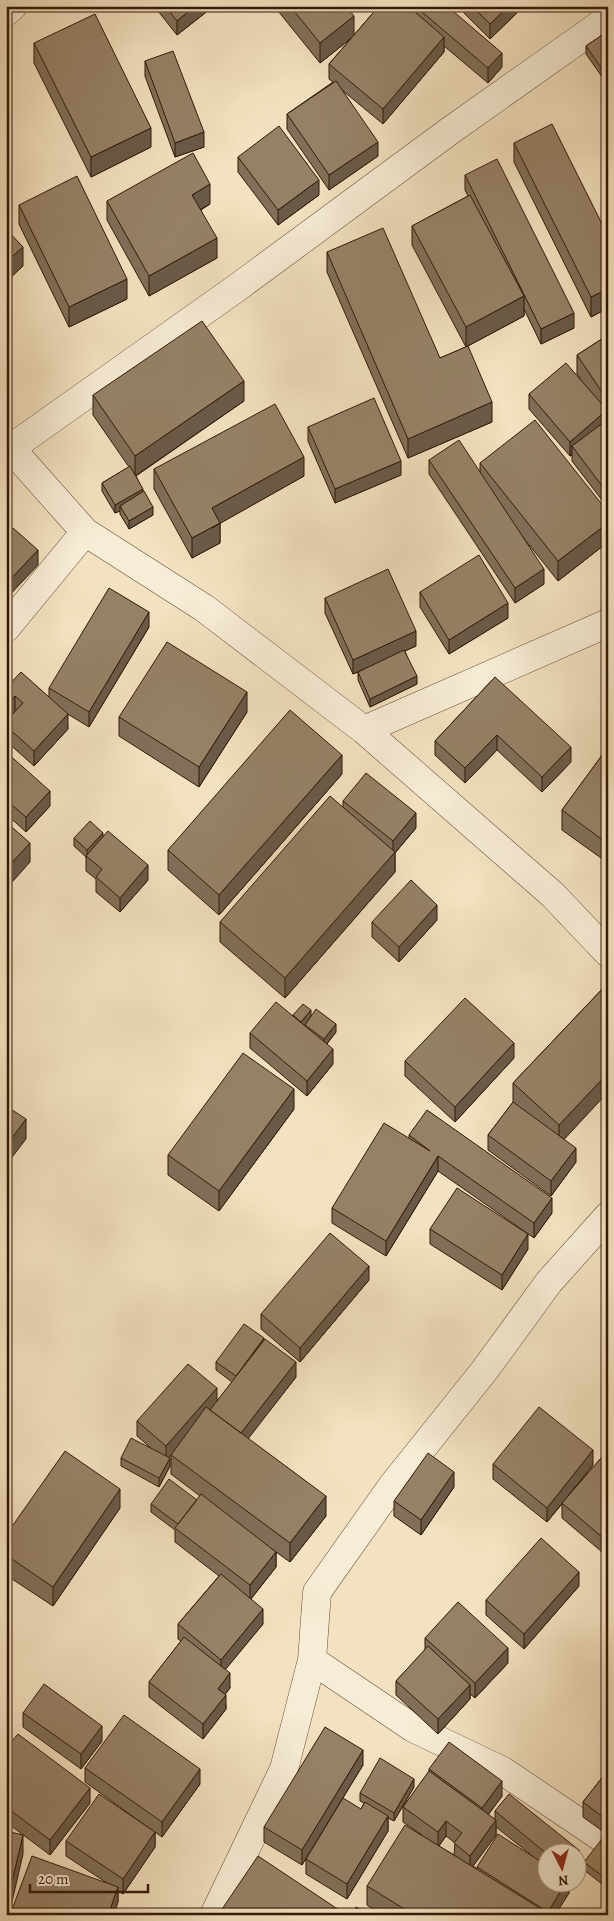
<svg xmlns="http://www.w3.org/2000/svg" width="614" height="1921" font-family="Alegreya,serif">
<rect width="100%" height="100%" fill="#f3e1bf"/>
<filter id="stains"><feTurbulence type="fractalNoise" baseFrequency=".004" numOctaves="4"/><feColorMatrix values="0 0 0 0 .2 0 0 0 0 .09 0 0 0 0 .02 0 0 0 .5 -.17"/></filter>
<radialGradient id="worn" r=".72"><stop offset=".6" stop-color="#630" stop-opacity="0"/><stop offset="1" stop-color="#630" stop-opacity=".3"/></radialGradient>
<g fill="none" stroke-linecap="round" stroke-linejoin="round">
<g stroke="#624b36" stroke-width="29">
<path id="street" d="M6,12L13,6
M6,443L85,532L204,608L364,730L553,895L608,953
M11,448L238,287L451,130L598,26L608,17
M6,628L85,532
M364,730L608,623
M312,1660L413,1728L503,1771L608,1842
M214,1915L284,1769L312,1660L317,1592L392,1486L484,1371L549,1282L608,1216"/>
</g>
<use href="#street" stroke="#f7ecd5" stroke-width="28"/>
</g>
<path fill="#816f59" stroke="#321908" fill-rule="evenodd" d="M154,6H214L177,35Z
M274,6H346L354,36L320,63Z
M379,6H447L502,67L488,83L444,46V52L383,124L342,90L378,156L329,190L287,129V114L333,82L329,79V64Z
M457,6H524L490,39Z
M608,31V79L605,81L586,54V46Z
M34,43L151,147L91,177L34,63Z
M145,61L204,147L175,157L145,76Z
M514,143L608,236V308L591,317L514,162Z
M238,157L319,195L278,225L238,172Z
M465,175L574,328L541,344L524,309V316L466,347L492,422L408,458L327,272V252L440,358L466,347L412,245V226L468,196L465,190Z
M107,201L210,204L201,210L217,258L149,296L107,220Z
M19,205L127,299L69,327L19,224Z
M608,335V508L572,461V455L570,456L529,409V394L580,378L577,374V355Z
M93,395L244,401L136,476L143,491L153,515L129,529L120,514V511L115,513L102,491V483L129,467L93,415Z
M308,427L401,475L335,503L308,441Z
M429,460L480,473V463L608,512V542L558,581L522,536L544,584L515,603L429,474Z
M154,469L304,476L220,523V543L192,558L154,489Z
M420,592L508,618L449,654L420,607Z
M325,598L416,646L405,651L417,684L370,707L358,680V672L364,670L353,674L325,613Z
M149,627L89,727L66,713L68,729L34,766L6,741V688L49,697V688Z
M495,677L571,762L542,792L497,750L465,783L435,755V741Z
M247,712L199,787L119,736V717Z
M608,747V863L562,830V810Z
M6,752L50,806L26,832L6,814Z
M342,774L219,915L168,870V850Z
M343,801L416,828L395,853V872L285,998L220,942V922L343,807Z
M103,836L148,880L120,912L96,892V879L86,871V857L74,846V838Z
M437,920L399,962L372,937V922Z
M608,983L564,1139L576,1162L551,1196L488,1150V1135L513,1102V1083Z
M293,1016L311,1017L336,1032L327,1044L333,1064L307,1096L250,1048V1033Z
M514,1058L455,1122L405,1076V1061Z
M294,1109L219,1211L168,1175V1155Z
M409,1135L552,1213L534,1238L438,1171L386,1256L332,1223V1208L409,1138Z
M430,1229L528,1249L502,1290L430,1244Z
M369,1280L300,1362L261,1329V1314Z
M264,1341L296,1377L248,1438L326,1516L290,1562L276,1552V1567L251,1599L263,1624L225,1669L230,1688L225,1694L226,1709L203,1739L149,1697V1682L181,1641L178,1639V1624L219,1576L175,1542V1530L151,1512V1504L197,1500L200,1496L171,1474V1455L169,1458L170,1466L159,1487L121,1466V1458L152,1449L137,1436V1421L217,1401L232,1382L216,1370V1362Z
M608,1450V1557L562,1518V1504L547,1522L493,1479V1464L593,1465L564,1501Z
M454,1487L421,1535L394,1516V1501Z
M120,1508L53,1606L6,1575V1535Z
M579,1586L524,1649L486,1615V1600Z
M425,1638L508,1663L475,1698L470,1694V1699L438,1734L396,1695V1681L425,1650Z
M23,1713L102,1741L81,1769L23,1727Z
M6,1748L90,1803L50,1855L6,1822Z
M363,1765L302,1865L264,1842V1827Z
M85,1768L200,1784L162,1837L155,1832V1847L123,1894L118,1891V1902L107,1883L66,1856V1841L153,1831L85,1782Z
M429,1769L502,1796L488,1815L495,1819V1811L579,1865L546,1854V1884H569V1893L555,1915H382L367,1905V1886L422,1835L403,1822V1807L429,1772ZM496,1827L530,1854L477,1867V1869L473,1866L496,1835ZM446,1836L455,1843L454,1855L439,1846Z
M608,1770V1835L583,1817V1802Z
M414,1787L394,1821L388,1818V1831L347,1899L306,1874V1859L361,1809L364,1803L360,1801V1793Z
M608,1837L602,1884L584,1870V1862Z"/>
<path fill="#695a48" stroke="#321908" d="M195,6H214L177,35V21Z
M509,6H524L490,39V24Z
M354,16V36L320,63V43Z
M444,37V52L383,124V109Z
M502,53V67L488,83V68Z
M608,71V79L605,81V73Z
M151,128V147L91,177V157Z
M204,132V147L175,157V143Z
M378,142V156L329,190V175Z
M319,180V195L278,225V210Z
M210,184V204L192,214V195Z
M217,238V258L149,296V276Z
M23,247V266L6,282V262Z
M127,279V299L69,327V307Z
M608,289V308L591,317V297Z
M524,296V316L466,347V327Z
M574,313V328L541,344V329Z
M244,381V401L135,476V456Z
M492,402V422L408,458V439Z
M607,410V424L572,446V455L570,456V442Z
M304,457V476L212,528V508Z
M401,461V475L335,503V489Z
M143,489V497L120,506V511L115,513V505Z
M153,507V515L129,529V521Z
M220,523V543L192,558V538Z
M608,523V542L558,581V561Z
M38,550V565L6,599V584Z
M544,569V584L515,603V588Z
M508,603V618L449,654V640Z
M149,612V627L89,727V712Z
M416,631V646L353,674V660Z
M417,676V684L370,707V699Z
M247,692V712L199,787V767Z
M15,696V711L6,721V706Z
M68,714V729L34,766V751Z
M497,735V750L465,783V768Z
M571,747V762L542,792V777Z
M342,755V774L219,915V895Z
M50,791V806L26,832V817Z
M416,813V828L395,853V872L285,998V978L393,854V841Z
M103,833V841L87,858V850Z
M30,843V862L6,889V869Z
M148,865V880L120,912V898Z
M437,905V920L399,962V947Z
M311,1010V1018L301,1030V1022Z
M336,1024V1032L324,1047V1039Z
M514,1043V1058L455,1122V1107Z
M333,1049V1064L307,1096V1081Z
M608,1073V1092L559,1145V1125Z
M294,1089V1109L219,1211V1191Z
M26,1119V1139L6,1165V1146Z
M576,1148V1162L551,1196V1181Z
M438,1156V1171L386,1256V1241Z
M552,1198V1213L534,1238V1223Z
M528,1234V1249L502,1290V1275Z
M369,1266V1280L300,1362V1348Z
M264,1338V1347L237,1377Z
M296,1362V1377L241,1448V1433Z
M217,1388V1403L166,1461V1446Z
M593,1450V1465L547,1522V1508Z
M170,1458V1466L159,1487V1478Z
M454,1472V1487L421,1535V1520Z
M120,1489V1508L53,1606V1587Z
M326,1496V1516L290,1562V1543Z
M276,1552V1567L250,1600V1585Z
M579,1572V1586L524,1649V1634Z
M263,1609V1624L221,1675V1660Z
M508,1648V1663L475,1698V1683Z
M230,1673V1688L218,1704V1689Z
M470,1685V1699L438,1734V1719Z
M226,1695V1709L203,1739V1724Z
M102,1726V1741L81,1769V1754Z
M363,1750V1765L302,1865V1850Z
M200,1769V1784L162,1837V1822Z
M414,1779V1787L394,1821V1813Z
M502,1781V1796L482,1823V1808Z
M90,1788V1803L50,1855V1840Z
M388,1816V1831L347,1899V1884Z
M496,1820V1835L470,1870V1856Z
M446,1821V1836L438,1847V1832Z
M155,1832V1847L123,1894V1879Z
M23,1835V1854L9,1915H6V1907Z
M579,1850V1865L576,1868V1854Z
M608,1868V1876L602,1884V1876Z
M565,1884H569V1893L555,1915H548V1912Z
M118,1887V1902L114,1915H108Z"/>
<path fill="#968167" stroke="#321908" d="M165,6H195L177,21Z
M290,6H346L354,16L320,43Z
M379,6H408L444,37L383,109L329,64Z
M415,6H447L502,53L488,68Z
M472,6H509L490,24Z
M95,14L151,128L91,157L34,43Z
M608,31V71L605,73L586,46Z
M173,51L204,132L175,143L145,61Z
M336,81L378,142L329,175L287,114Z
M552,124L608,236V289L591,297L514,143Z
M279,126L319,180L278,210L238,157Z
M193,153L210,184L192,195L217,238L149,276L107,201Z
M497,159L574,313L541,329L465,175Z
M77,176L127,279L69,307L19,205Z
M470,195L524,296L466,327L412,226Z
M383,228L440,358L468,346L492,402L408,439L327,252Z
M6,229L23,247L6,262Z
M202,321L244,381L135,456L93,395Z
M608,335V401L577,355Z
M566,363L607,410L570,442L529,394Z
M374,398L401,461L335,489L308,427Z
M275,404L304,457L212,508L220,523L192,538L154,469Z
M608,419V494L572,446Z
M535,420L608,512V523L558,561L480,463Z
M459,440L544,569L515,588L429,460Z
M130,466L143,489L115,505L102,483Z
M144,491L153,507L129,521L120,506Z
M13,528L38,550L6,584V535Z
M479,555L508,603L449,640L420,592Z
M388,569L416,631L353,660L325,598Z
M109,588L149,612L89,712L49,688Z
M167,642L247,692L199,767L119,717Z
M404,650L417,676L370,699L358,672Z
M21,672L68,714L34,751L6,726V721L23,703L15,696L6,706V688Z
M495,677L571,747L542,777L497,735L465,768L435,741Z
M290,710L342,755L219,895L168,850Z
M608,747V844L562,810Z
M6,752L50,791L26,817L6,800Z
M366,773L416,813L393,841L343,801Z
M330,796L395,852L285,978L220,922Z
M90,821L103,833L87,850L74,838Z
M6,822L30,843L6,869Z
M108,831L148,865L120,898L96,877L102,869L86,856Z
M411,880L437,905L399,947L372,922Z
M608,983V1073L559,1125L513,1083Z
M465,998L514,1043L455,1107L405,1061Z
M276,1002L333,1049L307,1081L250,1033Z
M303,1004L311,1010L301,1022L293,1015Z
M316,1009L336,1024L324,1039L305,1025Z
M243,1053L294,1089L219,1191L168,1155Z
M513,1102L576,1148L551,1181L488,1135Z
M6,1106L26,1119L6,1146Z
M427,1110L552,1198L534,1223L438,1156L386,1241L332,1208L384,1123L430,1151L409,1135Z
M457,1188L528,1234L502,1275L430,1229Z
M330,1233L369,1266L300,1348L261,1314Z
M244,1324L264,1338L236,1376L216,1362Z
M265,1339L296,1362L241,1433L210,1410Z
M188,1364L217,1388L166,1446L137,1421Z
M206,1407L326,1496L290,1543L171,1455Z
M539,1407L593,1450L547,1508L493,1464Z
M131,1438L170,1458L159,1478L121,1458Z
M608,1450V1542L562,1503Z
M65,1451L120,1489L53,1587L6,1555V1535Z
M428,1453L454,1472L421,1520L394,1501Z
M169,1479L197,1500L178,1524L151,1504Z
M201,1494L276,1552L250,1585L175,1528Z
M541,1538L579,1572L524,1634L486,1600Z
M221,1574L263,1609L221,1660L178,1624Z
M458,1602L508,1648L475,1683L425,1638Z
M184,1637L230,1673L218,1689L226,1695L203,1724L149,1682Z
M428,1646L470,1685L438,1719L396,1681Z
M44,1684L102,1726L81,1754L23,1713Z
M124,1715L200,1769L162,1822L85,1768Z
M325,1727L363,1750L302,1850L264,1827Z
M18,1734L90,1788L50,1840L6,1807V1748Z
M449,1742L502,1781L482,1808L429,1769Z
M380,1758L414,1779L394,1813L360,1793Z
M608,1770V1821L583,1802Z
M429,1771L496,1820L470,1856L454,1843L462,1833L446,1821L438,1832L403,1807Z
M99,1794L155,1832L123,1879L66,1841Z
M509,1794L579,1850L576,1854H547L495,1811Z
M343,1798L361,1809L365,1802L388,1816L347,1884L306,1859Z
M405,1825L551,1915H414L367,1886Z
M6,1831L23,1835L6,1907Z
M498,1834L546,1865V1884H565L548,1912L477,1867Z
M605,1835L608,1837V1868L602,1876L584,1862Z
M32,1856L118,1887L108,1915H10Z
M258,1856L339,1910L336,1915H218Z
M356,1907L369,1915H352Z"/>
<rect width="614" height="1921" fill="none" stroke="#f3e1bf" stroke-width="25"/>
<rect x="8" y="8" width="599" height="1906" fill="none" stroke="#321908" stroke-width="2.5"/>
<rect x="12" y="12" width="589" height="1896" fill="none" stroke="#321908"/>
<g transform="translate(562 1868) rotate(174)"><circle r="24" fill="#f7ecd5" stroke="#a89883"/>
<path d="M0-4L9 19L0 12L-9 19Z" fill="#8f2418"/>
<text y="-8" font-size="14" font-weight="bold" text-anchor="middle" fill="#321908">N</text>
</g>
<path d="M30 1884v8h118v-8" fill="none" stroke="#321908" stroke-width="2.5"/>
<text x="38" y="1884" font-size="15" fill="#321908" stroke="#f7ecd5" stroke-width="4" paint-order="stroke">20 m</text>
<rect width="100%" height="100%" filter="url(#stains)"/>
<rect width="100%" height="100%" fill="url(#worn)"/>
</svg>
